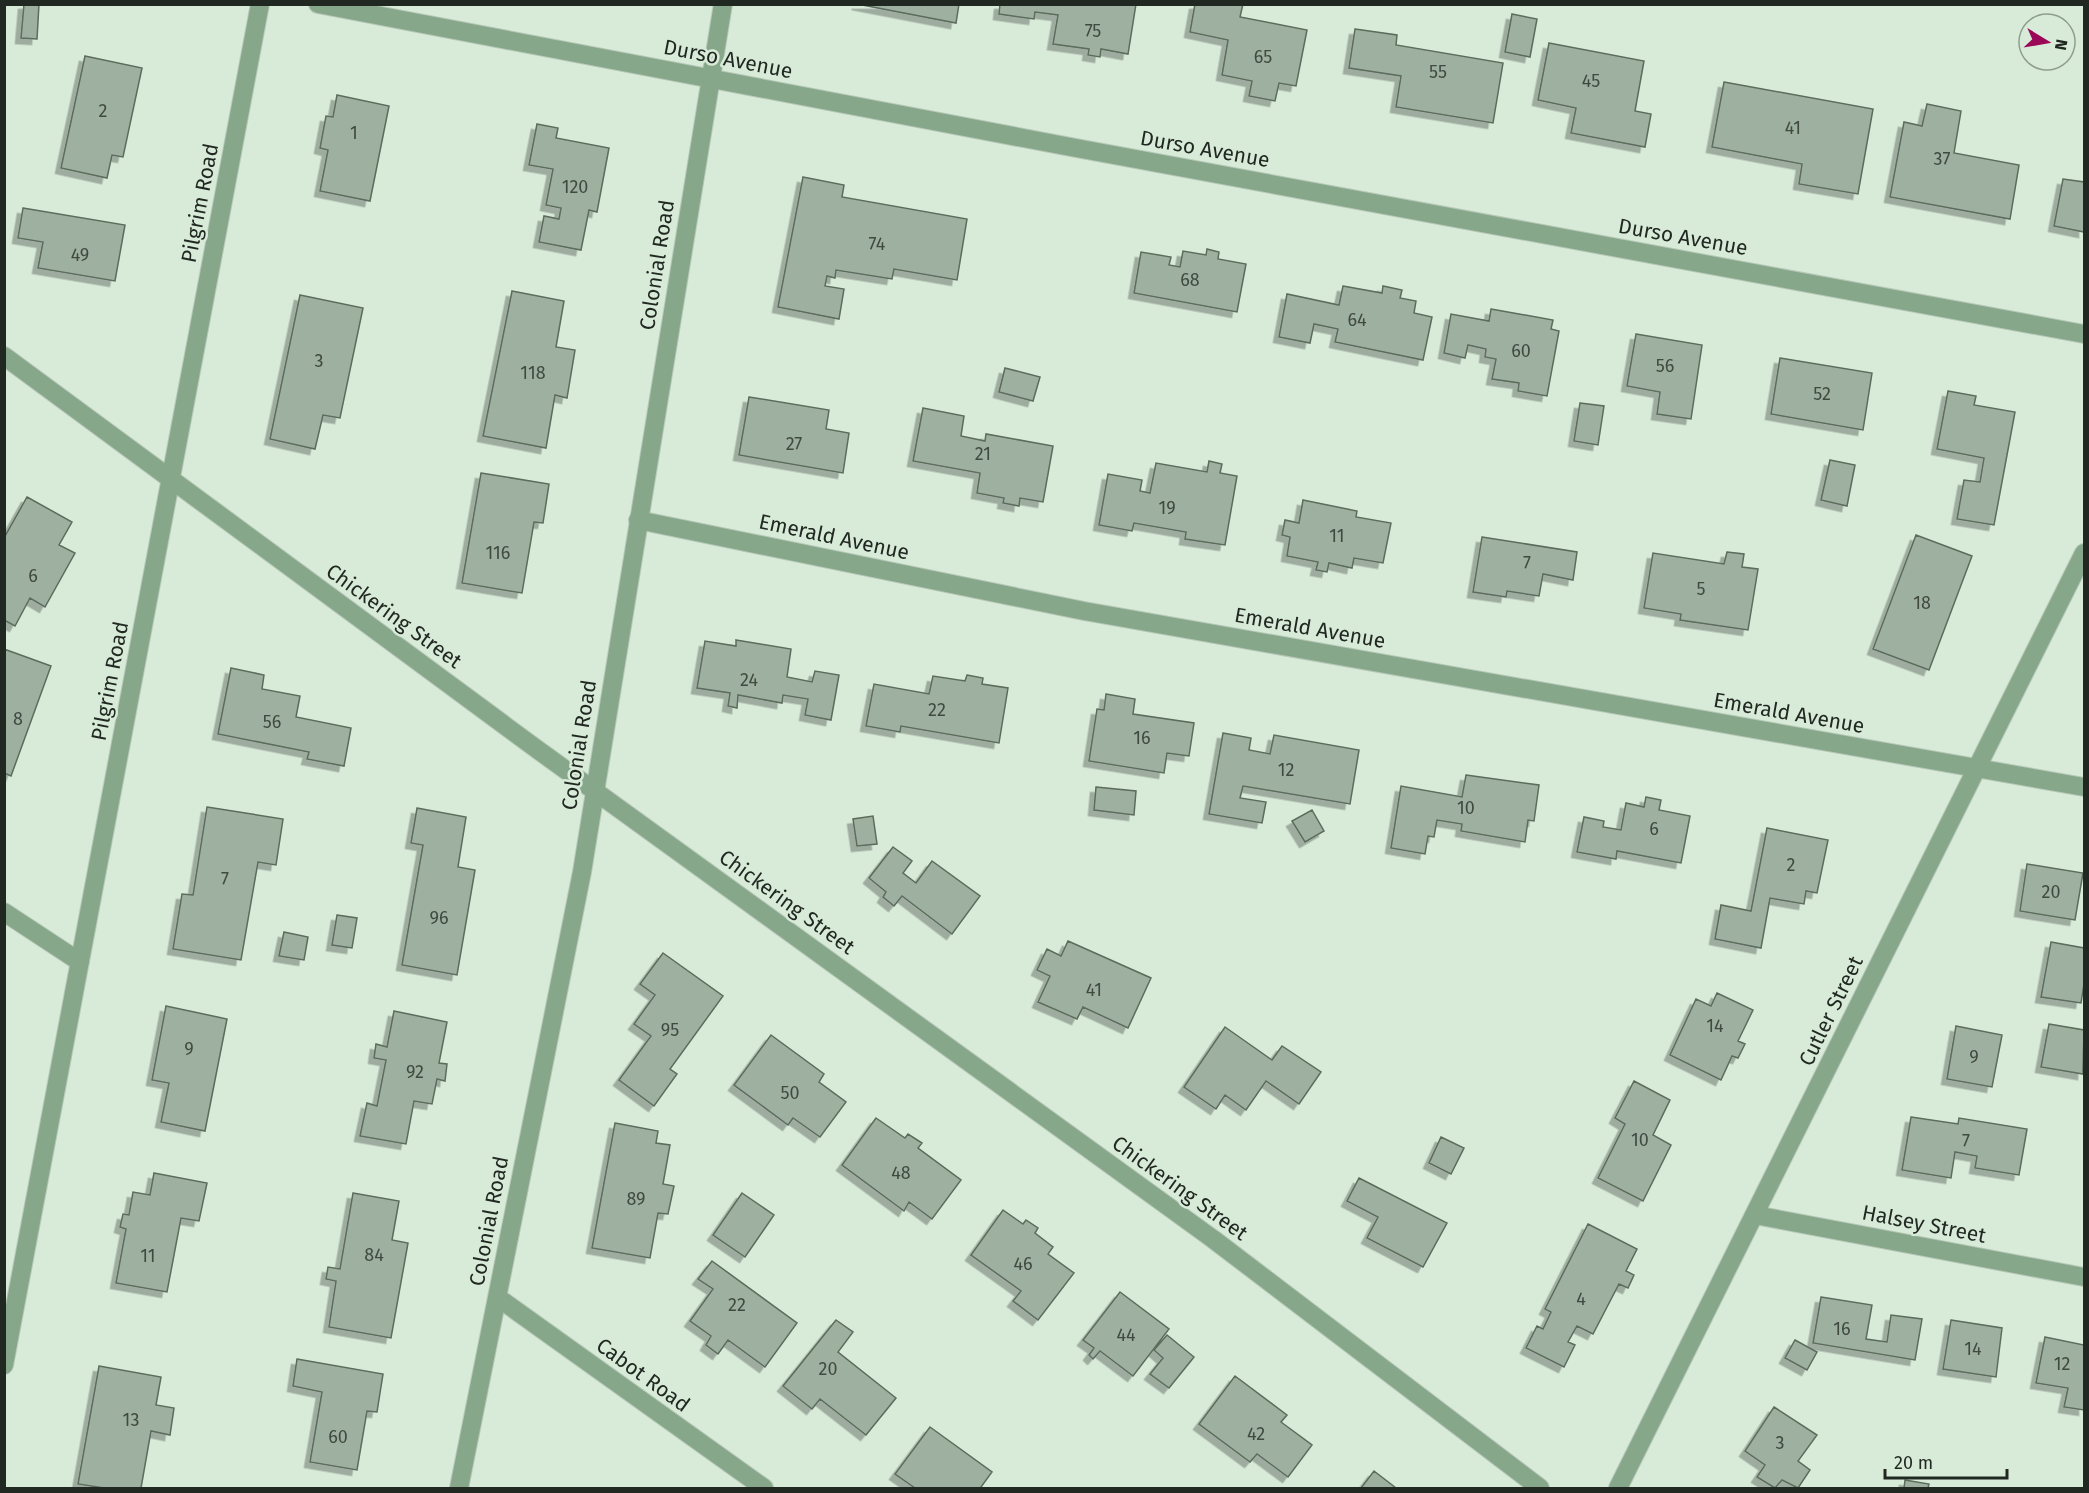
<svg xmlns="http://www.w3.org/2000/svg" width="2089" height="1493" font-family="'Fira Sans',sans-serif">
<defs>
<filter id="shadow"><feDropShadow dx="-5.5" dy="5.5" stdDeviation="0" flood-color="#0004"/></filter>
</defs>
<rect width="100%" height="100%" fill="#d8ebd9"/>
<path fill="#9eb1a0" stroke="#5c6c5d" stroke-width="1.5" filter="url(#shadow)" d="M24,4H39L37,39L21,38Z
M857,4H959L956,23Z
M1000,4H1136L1128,54L1101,49L1100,57L1088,55L1089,49L1053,44L1058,15L1035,12L1034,19L999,14Z
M1195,4H1243L1240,17L1307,30L1296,86L1279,83L1275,101L1249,96L1252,81L1222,75L1228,40L1190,32Z
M1512,14L1537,19L1530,57L1505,52Z
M1355,29L1397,35L1396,45L1503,63L1493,123L1396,107L1401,76L1349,68Z
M1549,43L1644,61L1635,111L1651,114L1645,147L1571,133L1576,108L1538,100Z
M85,56L142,68L123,157L112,155L107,178L61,168Z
M1724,82L1873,109L1858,194L1799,184L1802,164L1712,147Z
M337,95L389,106L370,201L320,191L328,150L320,148L326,116L333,117Z
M1927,104L1961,111L1954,153L2019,165L2010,219L1890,197L1904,122L1922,126Z
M537,124L558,128L556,138L609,148L597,212L589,210L581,250L539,242L544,216L559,219L561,208L546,205L553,169L529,165Z
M803,177L844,185L842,197L967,219L957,280L894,269L892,279L836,270L835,278L827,276L825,286L844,289L839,319L778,307Z
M2063,179L2084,182V232L2054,226Z
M23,208L125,225L115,281L38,268L43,242L18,238Z
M1207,249L1219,252L1218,259L1246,264L1237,312L1134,293L1141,252L1171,257L1169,265L1180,267L1183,251L1206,255Z
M1343,286L1382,293L1383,286L1402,290L1400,298L1416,301L1414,313L1432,317L1423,360L1335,342L1338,329L1314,324L1310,343L1279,337L1287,294L1339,305Z
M512,291L564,301L556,347L575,350L567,398L555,395L546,448L483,436Z
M300,295L363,308L340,418L323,415L315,449L270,439Z
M1491,309L1553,320L1551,329L1559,331L1547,396L1518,391L1519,383L1492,379L1496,359L1485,357L1486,349L1468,345L1465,358L1444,353L1451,314L1489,321Z
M1636,334L1702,345L1691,419L1657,414L1660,392L1627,386Z
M1780,358L1872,373L1863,430L1771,414Z
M1005,368L1040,377L1033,401L999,392Z
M1948,391L1976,396L1974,405L2015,412L1994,525L1957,519L1964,480L1980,482L1984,458L1937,449Z
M749,397L829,410L826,429L849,433L843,473L739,455Z
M1580,403L1604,406L1598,445L1574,441Z
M923,408L964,416L961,436L985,441L986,434L1053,446L1043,502L1020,498L1019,506L1003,503L1004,498L977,493L980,473L913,461Z
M1830,460L1855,465L1847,506L1821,500Z
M1209,461L1222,464L1220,473L1237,476L1225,545L1185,539L1186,532L1134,523L1132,531L1099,525L1108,474L1142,480L1140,491L1150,493L1156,463L1207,472Z
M481,473L549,484L543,523L534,522L522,593L462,583Z
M27,497L72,522L59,545L75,553L45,607L30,598L15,626L4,620V538Z
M1303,500L1357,511L1356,517L1391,523L1383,563L1354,558L1352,568L1329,563L1327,572L1316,570L1318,562L1287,556L1290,537L1282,535L1285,520L1299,523Z
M1916,535L1972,556L1929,670L1873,649Z
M1482,537L1577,552L1573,580L1543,574L1539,596L1507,591L1506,597L1473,592Z
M1727,552L1744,554L1742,567L1758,569L1748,630L1680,620L1681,614L1644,608L1653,553L1724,564Z
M736,640L791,649L787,677L812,682L815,671L839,675L831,720L805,715L808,699L783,695L782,703L738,695L737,708L728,706L730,693L697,688L705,641L736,646Z
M4,649L51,666L11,776L4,773Z
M231,668L264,675L262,689L300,696L296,717L351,728L344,766L307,759L309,752L218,734Z
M967,675L983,678L982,684L1008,688L999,743L901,726L900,732L866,726L874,684L929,694L933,676L965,681Z
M1106,694L1135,699L1133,714L1194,723L1189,756L1167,753L1164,773L1089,761L1097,709L1104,710Z
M1223,733L1251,738L1249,750L1270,754L1274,735L1359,750L1350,804L1243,786L1240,798L1266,802L1262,823L1209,814Z
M1466,775L1539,785L1534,821L1528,820L1525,842L1461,831L1462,824L1437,820L1434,837L1428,836L1425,854L1391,848L1401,786L1462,797Z
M1096,787L1136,791L1134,815L1094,810Z
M1646,797L1661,800L1659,810L1690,816L1681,863L1617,851L1616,859L1577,852L1584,817L1604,821L1603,827L1621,830L1626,803L1644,807Z
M207,807L283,819L276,865L258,862L241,960L173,949L182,894L193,895Z
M417,808L466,817L458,867L475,870L457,975L402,965L423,845L411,843Z
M1312,810L1324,831L1305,842L1292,821Z
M873,816L877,844L857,846L853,819Z
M1767,828L1828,840L1817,893L1806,891L1804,904L1770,898L1761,948L1715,939L1721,905L1751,911Z
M893,847L912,861L903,873L916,883L932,861L980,896L952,934L902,896L894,906L883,897L886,892L869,878Z
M2027,864L2083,873L2075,920L2020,911Z
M337,915L357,918L352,948L332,945Z
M284,932L308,937L304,960L279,956Z
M1068,941L1151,978L1128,1028L1083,1007L1077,1019L1038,1002L1050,976L1037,970L1047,949L1061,956Z
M2051,942L2084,948V984L2081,1003L2041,997Z
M663,953L723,996L670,1069L677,1074L654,1106L619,1080L651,1036L634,1024L655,995L640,984Z
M1717,993L1753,1010L1738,1041L1745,1044L1738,1058L1732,1056L1721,1080L1670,1055L1696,999L1711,1006Z
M166,1006L227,1019L205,1131L161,1122L169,1083L152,1080Z
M394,1011L447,1022L439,1063L447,1064L445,1081L437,1079L432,1104L414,1101L406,1144L360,1136L367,1103L377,1106L386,1060L374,1058L376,1044L387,1047Z
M2049,1024L2084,1030L2083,1074L2041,1067Z
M1956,1026L2002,1035L1992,1087L1947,1079Z
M1225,1027L1272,1060L1282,1046L1321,1072L1299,1104L1266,1081L1246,1110L1225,1095L1216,1109L1184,1087Z
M771,1035L824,1074L819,1082L846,1102L820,1137L793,1118L788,1125L734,1085Z
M1634,1081L1670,1100L1653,1135L1671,1145L1643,1201L1598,1178L1625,1124L1615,1118Z
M1911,1117L1958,1124L1959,1118L2027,1129L2019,1175L1975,1168L1977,1156L1955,1152L1951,1178L1902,1170Z
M876,1118L905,1138L908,1134L922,1143L918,1148L961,1180L932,1219L909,1202L904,1211L842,1165Z
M615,1123L658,1131L656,1143L670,1145L663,1184L674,1186L668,1214L658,1213L650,1258L592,1248Z
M1441,1137L1464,1148L1451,1174L1429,1163Z
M154,1173L207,1183L199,1221L181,1218L167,1292L116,1283L126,1229L120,1227L123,1214L129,1215L133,1192L150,1195Z
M1359,1178L1447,1223L1423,1267L1367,1238L1378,1217L1347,1201Z
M353,1193L399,1201L392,1240L408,1243L391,1338L329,1327L336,1281L326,1279L328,1267L340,1269Z
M742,1193L774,1215L745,1257L713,1235Z
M1003,1210L1023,1224L1026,1220L1038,1228L1035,1233L1053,1247L1048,1254L1074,1273L1038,1320L1013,1301L1021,1291L971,1255Z
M1588,1224L1637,1249L1626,1271L1634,1275L1628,1288L1619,1284L1593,1334L1577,1326L1568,1342L1575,1345L1564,1367L1526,1348L1537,1326L1543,1329L1551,1312L1545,1309Z
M712,1261L797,1323L765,1367L728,1340L718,1354L706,1345L711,1336L690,1321L713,1289L698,1279Z
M1120,1292L1169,1329L1133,1376L1100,1351L1093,1359L1089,1355L1094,1348L1083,1340Z
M1821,1297L1872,1305L1866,1339L1887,1342L1891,1315L1922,1319L1915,1360L1813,1343Z
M836,1320L853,1332L838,1352L896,1398L866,1435L820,1399L812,1409L783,1386Z
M1951,1320L2002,1328L1996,1377L1943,1369Z
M1167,1335L1194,1357L1169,1388L1150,1374L1163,1358L1154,1350Z
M2045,1337L2084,1345V1410L2064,1407L2068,1388L2036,1383Z
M1795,1340L1817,1352L1807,1370L1785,1358Z
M297,1359L383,1374L377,1412L367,1411L357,1470L310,1462L322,1392L293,1386Z
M99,1366L161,1377L156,1405L174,1408L170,1435L151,1431L141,1488H104L78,1484Z
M1235,1376L1287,1415L1281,1422L1312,1445L1288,1477L1257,1454L1250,1462L1199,1424Z
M1774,1407L1817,1435L1798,1461L1810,1470L1798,1488L1782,1480L1775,1488L1757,1477L1765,1465L1745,1451Z
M930,1427L992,1472L981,1487L983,1488H915L895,1474Z
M1374,1471L1396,1488H1361Z
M1905,1480L1929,1484L1928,1488H1904Z"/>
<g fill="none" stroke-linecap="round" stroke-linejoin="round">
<g stroke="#b7c8b8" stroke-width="20">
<path id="street" d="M318,4L1076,148L2084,334
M4,356L534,747L1213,1239L1540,1488
M638,520L1084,611L2084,787
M4,912L80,962
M1755,1215L2084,1277
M497,1297L764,1488
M4,1365L260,4
M459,1488L582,872L723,4
M1618,1488L2084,553"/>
</g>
<use href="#street" stroke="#86a789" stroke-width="18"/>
</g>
<g text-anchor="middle" stroke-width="5" stroke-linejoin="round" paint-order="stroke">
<g font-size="18" fill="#404a41">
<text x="1093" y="37">75</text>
<text x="1263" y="63">65</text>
<text x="1438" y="78">55</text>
<text x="1591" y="87">45</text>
<text x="103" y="117">2</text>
<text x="1793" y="134">41</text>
<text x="354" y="139">1</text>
<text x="1942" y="165">37</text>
<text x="575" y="193">120</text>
<text x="877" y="250">74</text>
<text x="80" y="261">49</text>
<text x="1190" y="286">68</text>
<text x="1357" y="326">64</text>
<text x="1521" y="357">60</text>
<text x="319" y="367">3</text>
<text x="1665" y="372">56</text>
<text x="533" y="379">118</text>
<text x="1822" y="400">52</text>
<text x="794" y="450">27</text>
<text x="983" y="460">21</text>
<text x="1167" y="514">19</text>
<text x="1337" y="542">11</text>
<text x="498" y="559">116</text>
<text x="1527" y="569">7</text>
<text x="33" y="582">6</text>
<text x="1701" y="595">5</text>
<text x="1922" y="609">18</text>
<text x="749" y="686">24</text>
<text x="937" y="716">22</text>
<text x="18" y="725">8</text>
<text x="272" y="728">56</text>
<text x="1142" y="744">16</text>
<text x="1286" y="776">12</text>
<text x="1466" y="814">10</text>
<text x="1654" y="835">6</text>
<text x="1791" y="871">2</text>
<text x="225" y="885">7</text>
<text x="2051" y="898">20</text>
<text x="439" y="924">96</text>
<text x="1094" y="996">41</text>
<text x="1715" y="1032">14</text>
<text x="670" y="1036">95</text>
<text x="189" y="1055">9</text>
<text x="1974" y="1063">9</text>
<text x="415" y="1078">92</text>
<text x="790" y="1099">50</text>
<text x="1640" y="1146">10</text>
<text x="1966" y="1147">7</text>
<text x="901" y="1179">48</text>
<text x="636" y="1205">89</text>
<text x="374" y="1261">84</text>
<text x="148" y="1262">11</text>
<text x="1023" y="1270">46</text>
<text x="1581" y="1305">4</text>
<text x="737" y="1311">22</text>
<text x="1842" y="1335">16</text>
<text x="1126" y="1341">44</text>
<text x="1973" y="1355">14</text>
<text x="2062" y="1370">12</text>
<text x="828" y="1375">20</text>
<text x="131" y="1426">13</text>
<text x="1256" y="1440">42</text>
<text x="338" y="1443">60</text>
<text x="1780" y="1449">3</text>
</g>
<g font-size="21" fill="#212821" stroke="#d8ebd9">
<text transform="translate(728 59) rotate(11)" y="7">Durso Avenue</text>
<text transform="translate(1205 149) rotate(10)" y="7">Durso Avenue</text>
<text transform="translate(200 203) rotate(-79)" y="7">Pilgrim Road</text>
<text transform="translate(1683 237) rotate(10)" y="7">Durso Avenue</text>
<text transform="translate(657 265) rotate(-81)" y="7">Colonial Road</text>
<text transform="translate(834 537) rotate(12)" y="7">Emerald Avenue</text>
<text transform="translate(394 616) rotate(36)" y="7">Chickering Street</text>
<text transform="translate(1310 628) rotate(10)" y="7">Emerald Avenue</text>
<text transform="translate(110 681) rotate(-79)" y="7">Pilgrim Road</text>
<text transform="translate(1789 713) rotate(10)" y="7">Emerald Avenue</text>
<text transform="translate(579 745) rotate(-81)" y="7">Colonial Road</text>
<text transform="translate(787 902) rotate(36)" y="7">Chickering Street</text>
<text transform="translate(1831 1011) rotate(-64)" y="7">Cutler Street</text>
<text transform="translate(1180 1188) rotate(36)" y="7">Chickering Street</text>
<text transform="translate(489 1221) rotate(-79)" y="7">Colonial Road</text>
<text transform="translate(1924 1224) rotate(11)" y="7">Halsey Street</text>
<text transform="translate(643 1375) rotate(36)" y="7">Cabot Road</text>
</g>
</g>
<rect width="2089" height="1493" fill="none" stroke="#212821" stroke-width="12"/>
<g transform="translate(2047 42) rotate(101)"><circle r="28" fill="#d8ebd9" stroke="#8f9d8f" stroke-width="1.5"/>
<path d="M0-4.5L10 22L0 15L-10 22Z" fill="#9b0857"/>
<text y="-9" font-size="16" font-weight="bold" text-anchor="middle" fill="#212821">N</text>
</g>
<path d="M1885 1469v9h122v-9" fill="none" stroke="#212821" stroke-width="3"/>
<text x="1894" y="1469" font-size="18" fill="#212821" stroke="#d8ebd9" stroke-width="4.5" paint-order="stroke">20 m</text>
</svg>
